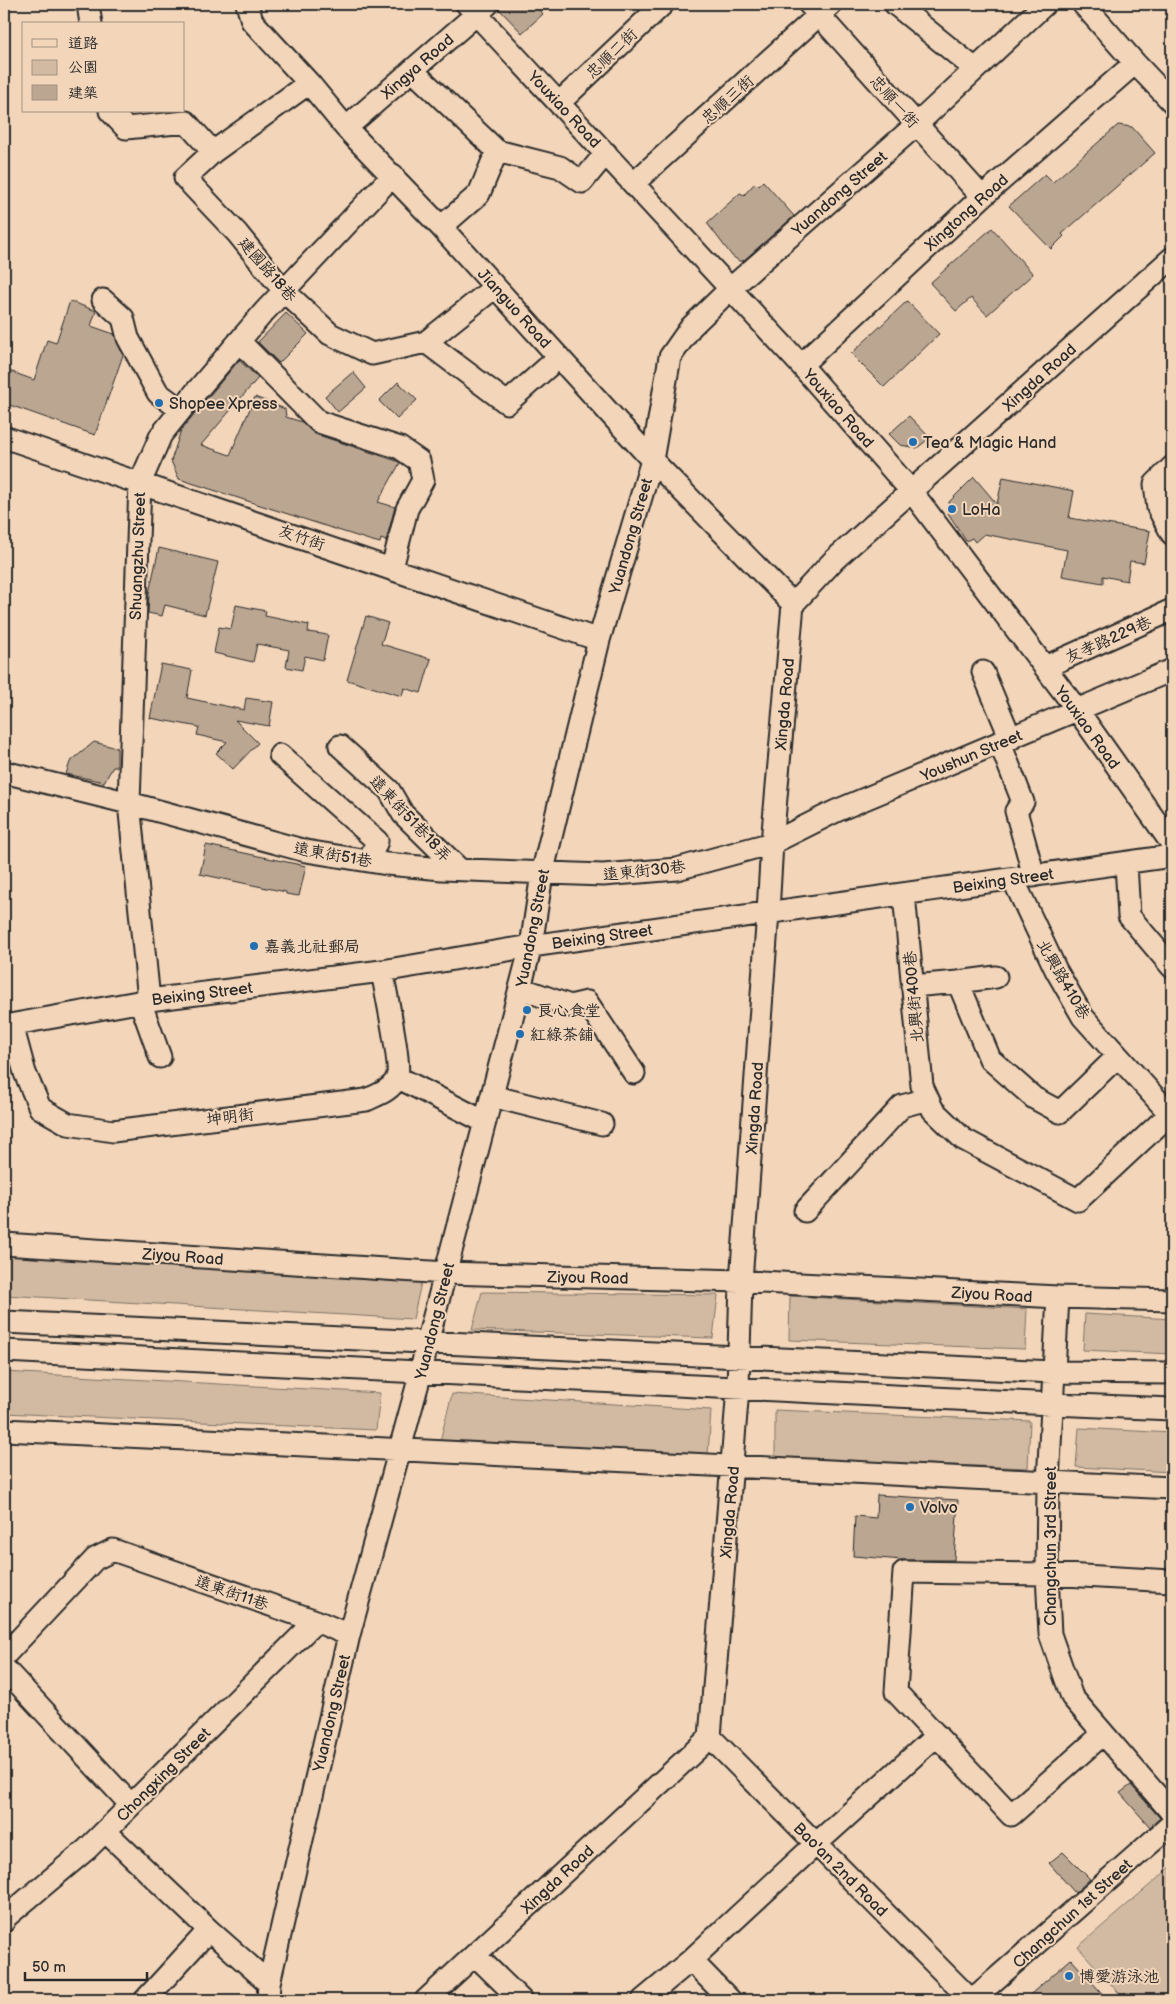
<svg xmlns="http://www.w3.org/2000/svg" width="1176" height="2004" font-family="'Balsamiq Sans','LXGW WenKai TC',sans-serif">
<rect width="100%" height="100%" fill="#f3d6ba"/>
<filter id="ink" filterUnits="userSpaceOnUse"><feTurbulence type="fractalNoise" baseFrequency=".02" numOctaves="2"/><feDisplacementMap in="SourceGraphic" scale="10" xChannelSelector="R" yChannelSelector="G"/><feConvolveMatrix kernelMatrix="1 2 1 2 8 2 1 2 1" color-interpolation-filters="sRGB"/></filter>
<g filter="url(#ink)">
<path fill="#d2baa2" stroke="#7e7266" d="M4,1255L421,1283L413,1319L4,1295Z
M482,1292L718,1295L713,1338L472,1330Z
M790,1296L1027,1309L1025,1349L789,1340Z
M1085,1314L1172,1319V1354L1083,1350Z
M4,1372L380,1393L376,1430L4,1413Z
M452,1394L711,1410L708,1455L440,1441Z
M775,1410L1030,1421L1028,1468L775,1458Z
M1079,1428L1172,1433V1472L1076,1467Z
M1172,1866V2000H1125L1078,1947Z"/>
<path fill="#bba692" stroke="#2b2b2b" d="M500,4H534L543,14L522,33L499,9Z
M1118,125L1132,127L1155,153L1062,234L1064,236L1051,249L1009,206L1045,174L1053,182Z
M763,181L794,216L743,261H739L732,256L707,223L740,193L744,195L755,183L758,186Z
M992,228L1033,274L987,315L971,298L956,311L930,283Z
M70,301L96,311L91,326L114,334L123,355L95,435L4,403V369L34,380L47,340L56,343Z
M907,301L939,334L884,387L851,354Z
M286,313L308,334L279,363L258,342Z
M239,360L258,378L201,445L230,455L255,397L285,409L286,417L302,422L315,434L397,461L400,463L378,502L395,507L386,541L381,539L380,543L369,540L179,479L171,461L181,430Z
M353,372L366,388L338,412L325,396Z
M398,382L417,400L397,419L379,401Z
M909,416L930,438L917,448L900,445L889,434Z
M974,477L997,504L1003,477L1074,491L1069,518L1150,531L1144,563L1130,561L1127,581L1103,576V583L1062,576L1067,550L984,534L975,542L972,538L966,541L948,513V507L949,502Z
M159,548L218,562L205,615L165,605L162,616L148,613L149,593Z
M236,605L266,611L265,616L309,625L308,632L328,635L323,660L305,656L302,670L286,667L289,650L257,644L253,662L214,653L219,627L231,629Z
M366,616L388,623L381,644L431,659L421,693L404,688L402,696L347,680Z
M161,664L192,670L187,698L244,710L246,698L273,702L269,726L235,720L258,743L233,769L216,753L227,742L197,735L199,727L150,718Z
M94,742L117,748V767H113L104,782L66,774L70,762Z
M206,845L306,866L299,896L286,894V892L200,874Z
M877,1495L958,1500L954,1560H903L853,1556L855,1516L876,1518Z
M1131,1785L1160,1818L1150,1827L1120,1793Z
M1063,1852L1090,1879L1075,1893L1049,1863Z
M1071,1959L1108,2000H1024Z"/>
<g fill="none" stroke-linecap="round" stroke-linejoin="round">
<g stroke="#2b2b2b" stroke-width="25">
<path id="minor" d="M88,4L91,24
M247,4L252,21L309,83L346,128L441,227L652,460L793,604
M467,4L801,365L912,492L1078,711L1172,844
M809,4L982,197
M895,4L975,69
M1083,4L1135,63L1172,102
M412,70L497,151L560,167L582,182L606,153
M309,83L213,152L185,178L237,233L284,291L330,334L372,354L426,342L495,287
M559,103L663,4
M110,111L126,128L186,122L213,152
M346,128L488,4
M634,183L831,4
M441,227L479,194L497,151
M103,300L123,318L128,338L158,393L181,410
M239,341L319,422L400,448L419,461L423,480L407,509L392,568
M426,342L507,403L559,357
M801,365L982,197L1135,63
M4,437L599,640
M1172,467L1155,484L1158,508L1172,534
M1045,667L1172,610
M983,672L1011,739
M1000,743L1023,802L1016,811L1034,876
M340,746L389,790L403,814L459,869
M280,755L377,841L369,861
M4,772L129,803L306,851L387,864L442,869L603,875L677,869L772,843L836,811L1172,670
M1126,863L1129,916L1172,967
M1013,879L1056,970L1083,1017L1170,1114
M904,894L922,1086L933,1110L963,1139L1078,1200L1172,1112
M958,982L996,977
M912,986L958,982L990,1059L1034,1098L1060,1112L1117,1057
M520,988L570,1006L587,1002L634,1073
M149,1000L129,803L140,483L161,435L194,394L264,312L393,175
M140,1001L160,1057
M12,1025L25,1073L40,1108L68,1124L113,1131L366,1100C377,1095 392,1090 397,1078C402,1066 385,989 382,971
M4,1026L149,1000L382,971L531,946L1172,856
M397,1077L485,1122
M492,1096L602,1124
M805,1211L902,1106L928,1099
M4,1244L446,1273L741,1281L1058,1297L1172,1300
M1058,1297L1048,1482L1047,1574L1050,1634L1072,1697L1172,1813
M4,1322L1054,1372L1172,1373
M4,1351L1052,1404L1172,1409
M4,1430L1172,1488
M4,1656L95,1559L113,1550L316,1621L349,1635
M4,1668L131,1805
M1103,1734L1011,1815L896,1692L904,1572L1047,1574L1172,1581
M710,1737L971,2000
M105,1831L209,1930L269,1983
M4,1921L6,1917L87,1849L316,1621
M475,1955L521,2000
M691,1960L816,1844L937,1735
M145,2000L209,1930
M268,2000L269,1983L349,1635L421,1372L427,1343L531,946L542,874L599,640L652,460L670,357L691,327L730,289L916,125L1045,4
M426,2000L710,1737L738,1388L741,1281L768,912L772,843L793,604L834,560L1172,258
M643,2000L691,1960L730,2000
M972,2000L1172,1824"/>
</g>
<use href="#minor" stroke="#f3d6ba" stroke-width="21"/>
</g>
</g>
<g fill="#1f6fb2" stroke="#f3d6ba" stroke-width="2">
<circle cx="159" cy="403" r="5"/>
<circle cx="913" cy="442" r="5"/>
<circle cx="952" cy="509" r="5"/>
<circle cx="254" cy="946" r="5"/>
<circle cx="527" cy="1010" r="5"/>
<circle cx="520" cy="1034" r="5"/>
<circle cx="910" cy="1507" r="5"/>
<circle cx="1069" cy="1976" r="5"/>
</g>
<g text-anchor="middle" stroke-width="4" stroke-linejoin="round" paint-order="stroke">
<g font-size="16" fill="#2b2b2b" stroke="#f3d6ba">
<text transform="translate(611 53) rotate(-44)" y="6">忠順二街</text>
<text transform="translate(417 66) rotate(-41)" y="6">Xingya Road</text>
<text transform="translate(727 99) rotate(-42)" y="6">忠順三街</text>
<text transform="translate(895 101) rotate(48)" y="6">忠順一街</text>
<text transform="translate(565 109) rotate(47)" y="6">Youxiao Road</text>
<text transform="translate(839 193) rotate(-41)" y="6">Yuandong Street</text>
<text transform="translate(966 212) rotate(-42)" y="6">Xingtong Road</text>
<text transform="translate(268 269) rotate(49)" y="6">建國路18巷</text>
<text transform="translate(515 308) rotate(48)" y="6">Jianguo Road</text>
<text transform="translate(1039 377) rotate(-42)" y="6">Xingda Road</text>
<text transform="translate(839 408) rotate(49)" y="6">Youxiao Road</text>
<text transform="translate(630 536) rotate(-74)" y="6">Yuandong Street</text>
<text transform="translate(302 537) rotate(19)" y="6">友竹街</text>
<text transform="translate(137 556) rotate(-88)" y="6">Shuangzhu Street</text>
<text transform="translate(1108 639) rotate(-24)" y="6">友孝路229巷</text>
<text transform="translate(784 704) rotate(-85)" y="6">Xingda Road</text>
<text transform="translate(1088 727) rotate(54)" y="6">Youxiao Road</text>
<text transform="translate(971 755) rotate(-23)" y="6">Youshun Street</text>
<text transform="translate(411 818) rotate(47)" y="6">遠東街51巷18弄</text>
<text transform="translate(333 854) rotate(10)" y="6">遠東街51巷</text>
<text transform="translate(644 870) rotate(-6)" y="6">遠東街30巷</text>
<text transform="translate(1003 880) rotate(-8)" y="6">Beixing Street</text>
<text transform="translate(532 928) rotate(-79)" y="6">Yuandong Street</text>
<text transform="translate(602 936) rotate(-8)" y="6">Beixing Street</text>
<text transform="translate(1064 979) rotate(60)" y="6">北興路410巷</text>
<text transform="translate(202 993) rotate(-7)" y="6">Beixing Street</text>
<text transform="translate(913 997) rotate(-95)" y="6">北興街400巷</text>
<text transform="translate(754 1108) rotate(-86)" y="6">Xingda Road</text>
<text transform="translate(230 1116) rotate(-7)" y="6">坤明街</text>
<text transform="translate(183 1256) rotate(4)" y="6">Ziyou Road</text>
<text transform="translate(588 1277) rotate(1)" y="6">Ziyou Road</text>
<text transform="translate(992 1294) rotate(3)" y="6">Ziyou Road</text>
<text transform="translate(434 1321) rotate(-76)" y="6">Yuandong Street</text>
<text transform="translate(729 1512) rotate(-85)" y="6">Xingda Road</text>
<text transform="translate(1050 1546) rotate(-90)" y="6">Changchun 3rd Street</text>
<text transform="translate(232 1592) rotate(19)" y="6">遠東街11巷</text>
<text transform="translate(331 1713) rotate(-77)" y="6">Yuandong Street</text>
<text transform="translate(163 1774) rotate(-45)" y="6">Chongxing Street</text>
<text transform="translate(841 1869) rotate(45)" y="6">Bao'an 2nd Road</text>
<text transform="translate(557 1879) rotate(-43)" y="6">Xingda Road</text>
<text transform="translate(1072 1913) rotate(-42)" y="6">Changchun 1st Street</text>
</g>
<g font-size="16" fill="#2b2b2b" stroke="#f3d6ba" text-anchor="start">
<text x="169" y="409">Shopee Xpress</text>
<text x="923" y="448">Tea &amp; Magic Hand</text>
<text x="962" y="515">LoHa</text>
<text x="264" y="952">嘉義北社郵局</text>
<text x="537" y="1016">良心食堂</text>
<text x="530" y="1040">紅綠茶舖</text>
<text x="920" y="1513">Volvo</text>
<text x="1079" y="1982">博愛游泳池</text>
</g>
</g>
<rect width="1176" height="2004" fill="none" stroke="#f3d6ba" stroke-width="20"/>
<rect x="10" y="10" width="1156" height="1984" fill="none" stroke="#2b2b2b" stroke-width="2" filter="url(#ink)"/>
<rect x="22" y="22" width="162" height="90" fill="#f3d6ba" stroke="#a39281"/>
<rect x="32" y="39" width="25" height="8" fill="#f3d6ba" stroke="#a39281"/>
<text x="68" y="48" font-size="15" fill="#2b2b2b">道路</text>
<rect x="32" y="60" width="25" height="15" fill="#d2baa2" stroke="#a39281"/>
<text x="68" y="72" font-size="15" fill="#2b2b2b">公園</text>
<rect x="32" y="85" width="25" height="15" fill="#bba692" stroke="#a39281"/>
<text x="68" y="98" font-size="15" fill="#2b2b2b">建築</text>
<path d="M25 1972v8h122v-8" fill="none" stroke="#2b2b2b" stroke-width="2.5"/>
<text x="32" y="1972" font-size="15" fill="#2b2b2b" stroke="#f3d6ba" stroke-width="4" paint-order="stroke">50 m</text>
</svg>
